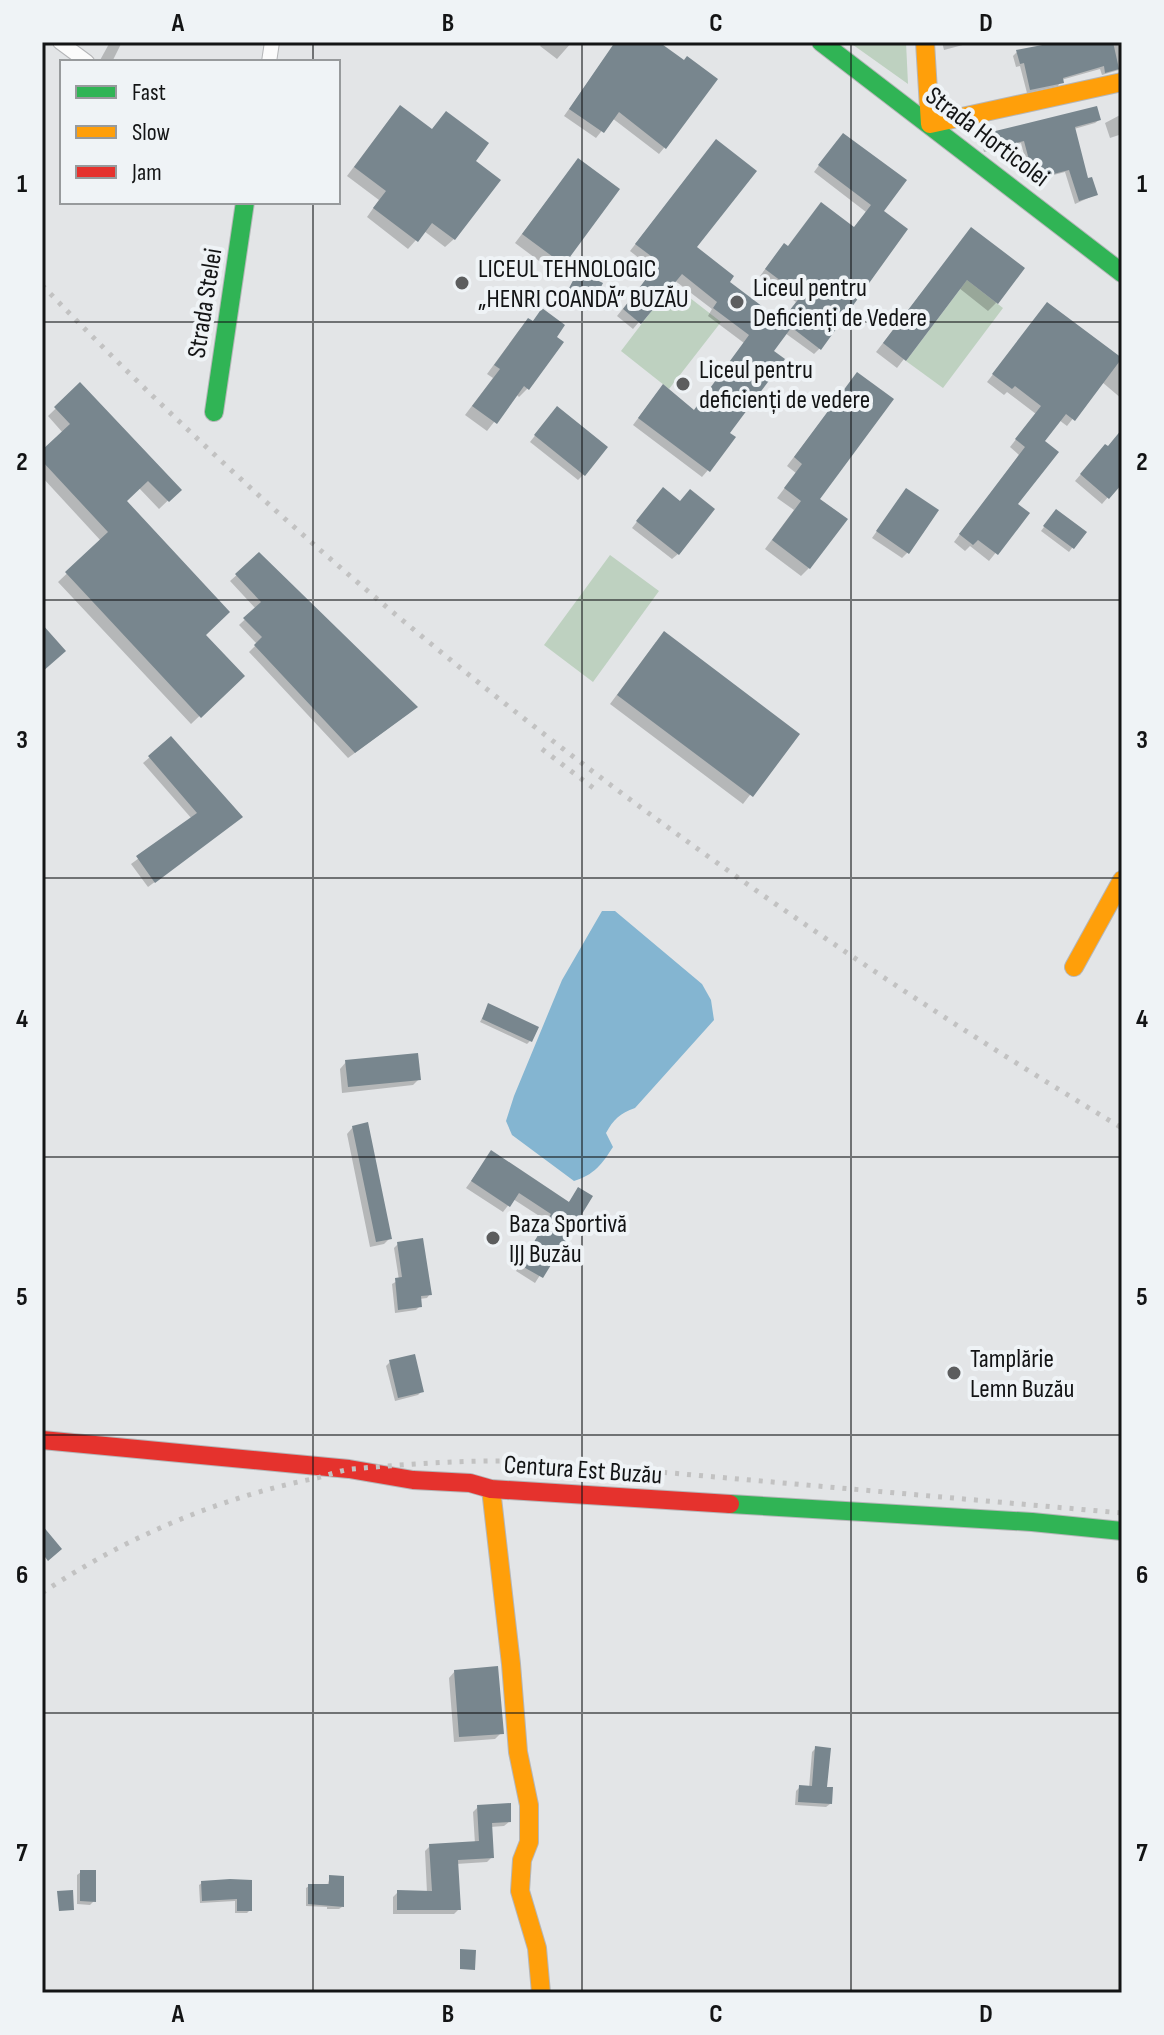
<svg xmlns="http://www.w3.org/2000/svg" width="1164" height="2035" font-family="'Sofia Sans Condensed',sans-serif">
<rect width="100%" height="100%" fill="#e3e5e7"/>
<path fill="#bed1c0" d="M849,42H906L908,84Z
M967,280L1003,308L943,388L906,361Z
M672,284L721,322L669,389L621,351Z
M610,555L659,591L593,682L544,645Z"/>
<path fill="#84b5d1" d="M602,911H615L702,984L711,1000L714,1020L635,1108C620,1113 613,1120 606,1133L613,1147C602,1164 594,1175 574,1181L512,1135L506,1121L514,1096L562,980Z"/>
<path fill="#0003" d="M110,42H122L112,62H99Z
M543,42H572L557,59L540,46Z
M616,42H656L664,148L659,154L612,118L596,138L564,116Z
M942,42H974L944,50Z
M1076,42H1122V69L1102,75L1100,69L1061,80L1058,86L1027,93L1020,66L1016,67L1013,56L1017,52Z
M1122,114V134L1110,138L1105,123Z
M392,116L473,161L454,239L445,247L424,231L408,249L367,217L379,200L347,176Z
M1099,120L1095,123L1074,129L1087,180L1095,195L1075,204L1065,172L1031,181L1021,143L984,152L981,140L984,136Z
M837,141L881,212L820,348L814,354L785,333L771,351L708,470L702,477L633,425L657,393L693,412L744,343L708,316L712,309L674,280L633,329L617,316L654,270L630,251L710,148L695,248L727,282L781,323L796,302L760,276L778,252L853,229L866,212L814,172Z
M578,160L617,189L554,272L515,243Z
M971,229L996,303L988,311L959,288L897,368L876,352Z
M578,273L591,304L587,307L565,296Z
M1048,304L1122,359V399L1102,382L1067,426L1059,420L1043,441L1015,504L1028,513L989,561L970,546L965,551L954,542L1019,455L1010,447L1036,414L1007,392L1004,395L987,382Z
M542,310L528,388L519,397L516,394L487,431L465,415L493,378L487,374L520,329L529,320L532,322Z
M857,374L817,499L809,568L801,576L765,549L794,510L777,498L796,473L787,466Z
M80,385L179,490L159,509L139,488L125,501L203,635L242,676L191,724L58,582L101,541L42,477V452L63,433L48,416Z
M551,415L584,474L578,480L530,442Z
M1122,446V481L1102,504L1075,481L1099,453Z
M906,490L908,552L902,558L872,538Z
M657,496L678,554L672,559L632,528Z
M1053,515L1084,532L1069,552L1041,531Z
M259,555L409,713L348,758L249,652L257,644L239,625L256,609L230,581Z
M656,642L797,734L743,804L610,704Z
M171,739L234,823L148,887L131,864L192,819L143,763Z
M488,1006L530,1041L527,1044L480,1022Z
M346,1062L419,1079L413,1085L342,1093L340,1069Z
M353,1127L390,1238L384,1244L370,1247L347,1134Z
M491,1153L568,1203L579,1190L590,1197L535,1283L516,1271L547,1221L513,1199L503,1212L466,1188Z
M398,1244L430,1294L427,1298L419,1299L420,1306L416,1310L395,1313L392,1284L399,1280L394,1248Z
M390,1362L422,1391L418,1395L395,1401L386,1366Z
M455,1671L501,1733L495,1739L454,1742L449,1678Z
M816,1748L830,1804L826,1807L795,1805L796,1791L800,1787L809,1788L812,1752Z
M478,1807L509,1822L504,1826L490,1827L492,1857L487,1862L456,1864L459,1909L454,1914H393V1897L398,1892L427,1893L425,1851L430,1846L475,1844L473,1812Z
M81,1872L94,1901L90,1905L77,1904V1875Z
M330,1877L342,1907L339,1909H327V1907L306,1906V1888L309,1886H327Z
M250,1882V1910L247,1913H235V1901L200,1903L199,1885L202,1883Z"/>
<path fill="#78868e" d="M615,42H659L684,60L687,56L718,79L666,149L619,112L604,133L569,109Z
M1058,42H1113L1119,69L1105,73L1104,66L1063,78L1064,83L1030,90L1024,63L1020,64L1016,50Z
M400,105L432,129L446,111L489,143L476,161L501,180L455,240L432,223L418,242L373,208L386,191L354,167Z
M1097,106L1101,120L1075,127L1088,178L1092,177L1098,195L1079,201L1069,170L1034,179L1024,141L987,150L983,134Z
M843,133L907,180L884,211L908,229L821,350L782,320L801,296L765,269L784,243L788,246L821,202L854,227L871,205L818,165Z
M716,139L757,171L697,247L734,276L730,282L791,328L774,351L785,359L730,433L736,437L710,472L638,418L663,384L694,410L749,335L713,308L717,302L682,274L641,324L623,309L659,262L635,244Z
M578,158L620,189L564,265L522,234Z
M971,227L1025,268L998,304L967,280L906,361L883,343Z
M578,271L603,283L592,305L567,292Z
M1047,302L1122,358L1075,421L1066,414L1045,441L1059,452L1018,504L1030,513L998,555L978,540L973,545L959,534L1025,447L1015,439L1041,406L1015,386L1012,389L992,374Z
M542,308L565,325L557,337L564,342L529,390L524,386L497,424L472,406L500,369L494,365L528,318L533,321Z
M857,372L894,399L820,499L848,519L810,569L772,540L801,501L784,488L802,464L794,457Z
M80,382L182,490L169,502L148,481L127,501L230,612L206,635L245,676L201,718L65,572L108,532L42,461V450L70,424L54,407Z
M557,406L608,447L585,476L534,435Z
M1122,429V484L1109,499L1080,474L1105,444L1108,446Z
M663,487L680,501L690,489L715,509L679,555L636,521Z
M906,488L939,510L909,554L876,531Z
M1056,509L1087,532L1074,549L1043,526Z
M259,552L418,707L355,753L254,645L262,637L243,618L261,602L235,574Z
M42,624L66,651L42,672Z
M664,631L800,734L753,797L617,695Z
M171,736L243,817L155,883L136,856L197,813L148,756Z
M488,1003L539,1027L532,1042L482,1019Z
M418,1053L421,1080L348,1087L345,1060Z
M368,1122L392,1239L376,1242L352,1126Z
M491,1150L569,1202L578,1187L593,1196L543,1278L520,1265L551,1214L519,1193L510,1207L471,1181Z
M423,1238L432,1295L421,1296L422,1307L398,1310L395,1278L402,1277L397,1242Z
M415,1354L424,1392L398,1398L389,1360Z
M42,1525L62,1549L48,1561L42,1553Z
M498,1666L504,1734L459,1737L454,1670Z
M815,1746L831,1748L827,1787H833L832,1804L798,1802L799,1785L812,1786Z
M511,1803V1822L492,1823L494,1858L458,1860L461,1910H397V1890L432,1891L429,1844L479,1841L477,1805Z
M80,1870H96V1902L80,1901Z
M329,1875L344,1876V1907L308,1904V1884H329Z
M230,1879L252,1880V1911H237V1899L202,1901L201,1881Z
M73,1890L74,1910L59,1911L57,1891Z
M460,1949L476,1950L475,1970L460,1969Z"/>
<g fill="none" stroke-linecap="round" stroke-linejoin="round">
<g stroke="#b5b6b8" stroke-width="16">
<path id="street" d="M60,42L87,62
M269,62L272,42"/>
</g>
<g stroke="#b5b6b8" stroke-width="20">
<path id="fast" d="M821,42L1122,273
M214,412L245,202
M730,1504L1032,1522L1122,1531"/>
</g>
<g stroke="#b5b6b8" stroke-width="20">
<path id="slow" d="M925,42L930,124L1122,82
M1074,967L1122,880
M491,1489L511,1664L518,1752L529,1805V1842L522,1860L520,1891L537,1948L541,1993"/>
</g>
<g stroke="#b5b6b8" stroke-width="20">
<path id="jam" d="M42,1440L349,1469L413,1480L470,1483L491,1489L730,1504"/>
</g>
<use href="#street" stroke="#fbfbfb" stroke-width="14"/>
<use href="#fast" stroke="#30b455" stroke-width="18"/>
<use href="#slow" stroke="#ff9f0a" stroke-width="18"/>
<use href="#jam" stroke="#e5322d" stroke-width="18"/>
<path stroke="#c2c2c2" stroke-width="5" stroke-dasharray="4 8" stroke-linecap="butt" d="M42,285C360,616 729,891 1122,1128
M542,749L596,790
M42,1593C124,1538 220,1497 317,1478C329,1475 341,1470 352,1469C418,1463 481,1459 547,1462L1122,1513"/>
</g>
<path fill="none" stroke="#131415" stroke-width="2" stroke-opacity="0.55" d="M313,42V62M582,42V1993M851,42V1993M313,202V1993M42,322H1122M42,600H1122M42,878H1122M42,1157H1122M42,1435H1122M42,1713H1122"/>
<g fill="#5c5d5e" stroke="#eff3f6" stroke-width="3">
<circle cx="462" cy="283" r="8"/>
<circle cx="737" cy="302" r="8"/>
<circle cx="683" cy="384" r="8"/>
<circle cx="493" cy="1238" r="8"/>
<circle cx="954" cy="1373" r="8"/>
</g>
<g text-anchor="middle" stroke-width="8" stroke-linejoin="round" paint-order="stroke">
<g font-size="26" fill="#131415" stroke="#eff3f6">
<text transform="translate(988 136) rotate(37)" y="9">Strada Horticolei</text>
<text transform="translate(204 303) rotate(-81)" y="9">Strada Stelei</text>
<text transform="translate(583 1469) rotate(4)" y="9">Centura Est Buzău</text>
</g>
<g font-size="26" fill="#131415" stroke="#eff3f6" text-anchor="start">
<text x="478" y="277">LICEUL TEHNOLOGIC<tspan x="478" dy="30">„HENRI COANDĂ” BUZĂU</tspan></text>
<text x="753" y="296">Liceul pentru<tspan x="753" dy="30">Deficienți de Vedere</tspan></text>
<text x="699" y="378">Liceul pentru<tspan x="699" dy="30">deficienți de vedere</tspan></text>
<text x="509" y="1232">Baza Sportivă<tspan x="509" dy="30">IJJ Buzău</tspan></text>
<text x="970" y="1367">Tamplărie<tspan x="970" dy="30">Lemn Buzău</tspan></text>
</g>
</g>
<rect width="1164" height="2035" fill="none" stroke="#eff3f6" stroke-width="88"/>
<rect x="60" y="60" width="280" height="144" fill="#eff3f6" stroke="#979a9c" stroke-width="2"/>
<rect x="76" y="86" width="40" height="12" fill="#30b455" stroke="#979a9c" stroke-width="2"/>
<text x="132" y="100" font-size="24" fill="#131415">Fast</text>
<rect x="76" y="126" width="40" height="12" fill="#ff9f0a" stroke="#979a9c" stroke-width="2"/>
<text x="132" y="140" font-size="24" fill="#131415">Slow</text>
<rect x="76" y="166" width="40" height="12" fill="#e5322d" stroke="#979a9c" stroke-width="2"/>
<text x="132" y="180" font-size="24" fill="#131415">Jam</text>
<rect x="44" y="44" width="1076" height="1947" fill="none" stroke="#131415" stroke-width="3"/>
<g font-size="26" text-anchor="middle" font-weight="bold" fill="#131415">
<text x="178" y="31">A</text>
<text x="448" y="31">B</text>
<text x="716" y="31">C</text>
<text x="986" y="31">D</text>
<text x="22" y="192">1</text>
<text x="1142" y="192">1</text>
<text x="22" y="470">2</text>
<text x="1142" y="470">2</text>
<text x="22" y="748">3</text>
<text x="1142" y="748">3</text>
<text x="22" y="1027">4</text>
<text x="1142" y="1027">4</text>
<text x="22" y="1305">5</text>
<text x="1142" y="1305">5</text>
<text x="22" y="1583">6</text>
<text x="1142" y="1583">6</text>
<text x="22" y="1861">7</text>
<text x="1142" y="1861">7</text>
<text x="178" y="2022">A</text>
<text x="448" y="2022">B</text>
<text x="716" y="2022">C</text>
<text x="986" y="2022">D</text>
</g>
</svg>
